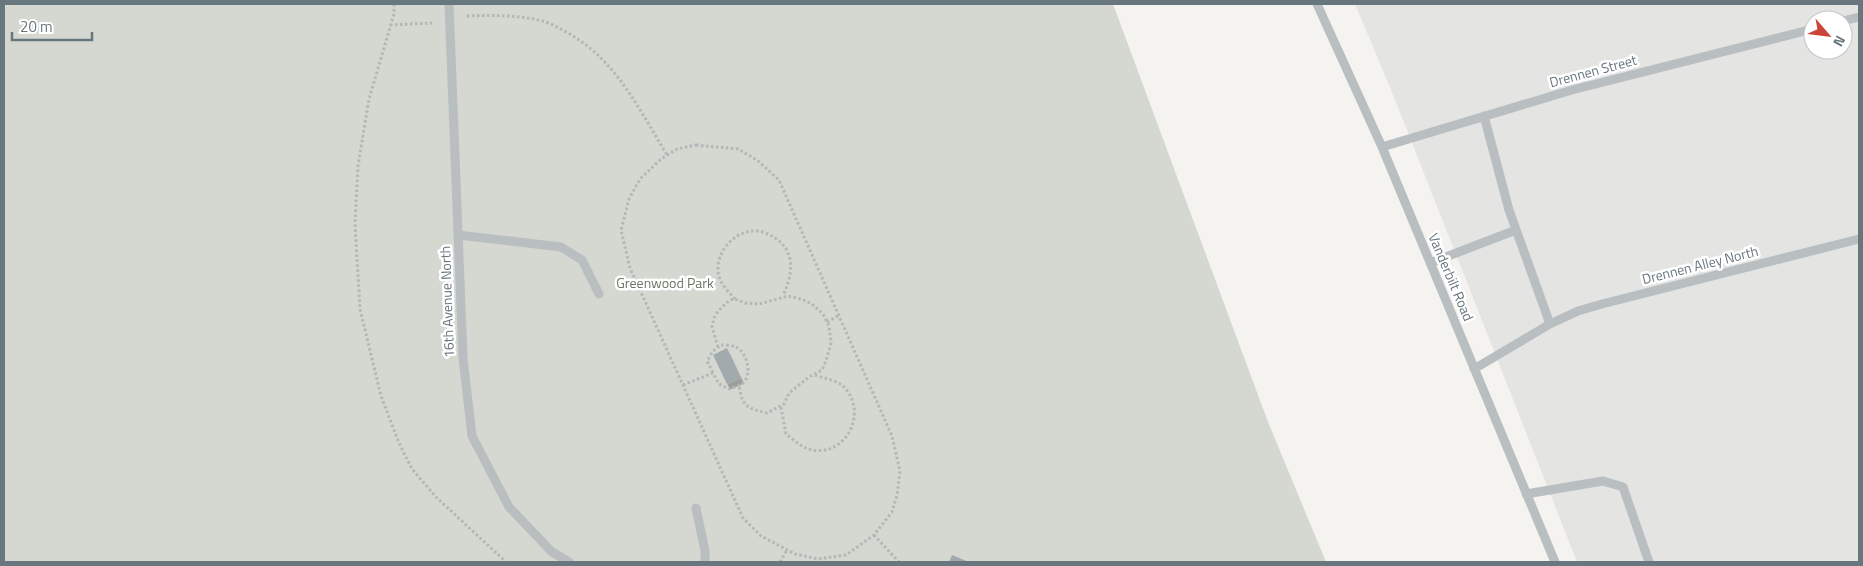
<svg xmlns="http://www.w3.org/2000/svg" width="1863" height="566" font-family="'Titillium Web',sans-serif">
<defs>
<filter id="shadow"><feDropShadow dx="3" dy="5.5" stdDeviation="0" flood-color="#0004"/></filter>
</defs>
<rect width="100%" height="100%" fill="#f4f3f0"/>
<path fill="#e4e5e3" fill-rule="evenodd" d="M1355,4H1859V562H1577L1394,97ZM1813,20H1843V50H1813Z"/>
<path fill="#d4d8d0" d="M4,4H1113L1268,422L1326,562H4Z"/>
<path fill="#a1aaac" filter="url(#shadow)" d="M727,348L741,378L727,384L713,355Z
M952,555L969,562H949Z"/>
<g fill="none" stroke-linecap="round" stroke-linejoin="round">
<path stroke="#b3b7b8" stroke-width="3" stroke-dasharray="2.5 2.5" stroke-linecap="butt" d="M394,4V14L369,99L358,166L355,224L360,309L381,396L399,443L412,469L436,497L506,562
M467,16C493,15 518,15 543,21C550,23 557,27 564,31C614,56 639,109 667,155
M390,25L432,23
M696,145L738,149L757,160L779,180L892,436L900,471L897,495L892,512L874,535L846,555L818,559L795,554L761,536L743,518L630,268L621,230L629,199L640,179L661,159L677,149Z
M735,299C728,291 718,282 718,270C717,251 734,232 753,231C761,230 769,234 775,238C797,253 792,275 783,296
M827,322L838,316
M718,347L712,327L714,318L718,311L730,300L735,299L745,303L759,304L788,296L801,299L812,304L823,314L829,326L831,343L826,361L822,370L809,377L789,393L784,404L767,413C747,408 742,407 739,385
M683,385L713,373L719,384L729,389C735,387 743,385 746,379C751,369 746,352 736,347C732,345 725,345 721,345L713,351L707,361L713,373
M781,407L786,434C793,439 800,446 808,449C845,460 870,412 843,386C836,380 823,378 814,375
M874,535L899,562
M780,562L787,550"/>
<path stroke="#b9bec0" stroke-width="9" d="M449,4L463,358L472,436L509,507L552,552L569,562
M1317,4L1382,147L1555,562
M1843,21L1859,17
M1382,147L1572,90L1813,29
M458,235L561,247L582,260L599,294
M1430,263L1516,230
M1550,324L1578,311L1602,304L1859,239
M1474,369L1550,324L1509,210L1484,116
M1526,494L1603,481L1623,487L1649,562
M696,508L705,551V562"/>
</g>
<g text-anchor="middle" stroke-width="5" stroke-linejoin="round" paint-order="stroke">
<g font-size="14" fill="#67777d" stroke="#fff">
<text transform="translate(1593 71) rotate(-15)" y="5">Drennen Street</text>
<text transform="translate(1700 265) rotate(-14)" y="5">Drennen Alley North</text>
<text transform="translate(1451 277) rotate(67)" y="5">Vanderbilt Road</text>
<text transform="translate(447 302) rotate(-92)" y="5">16th Avenue North</text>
</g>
<g font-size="14" fill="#6b7664" stroke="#fff">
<text x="665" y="288">Greenwood Park</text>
</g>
</g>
<rect width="1863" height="566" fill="none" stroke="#67777d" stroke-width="10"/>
<g transform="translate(1828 35) rotate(118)"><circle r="24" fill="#ffffff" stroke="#c2c9cb"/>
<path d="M0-4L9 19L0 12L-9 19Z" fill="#cb4439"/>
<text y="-8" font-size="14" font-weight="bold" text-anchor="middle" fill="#67777d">N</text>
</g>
<path d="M12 32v8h80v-8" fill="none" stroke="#67777d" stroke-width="2.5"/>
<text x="20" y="32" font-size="15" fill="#67777d" stroke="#ffffff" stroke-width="4" paint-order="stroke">20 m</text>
</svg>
